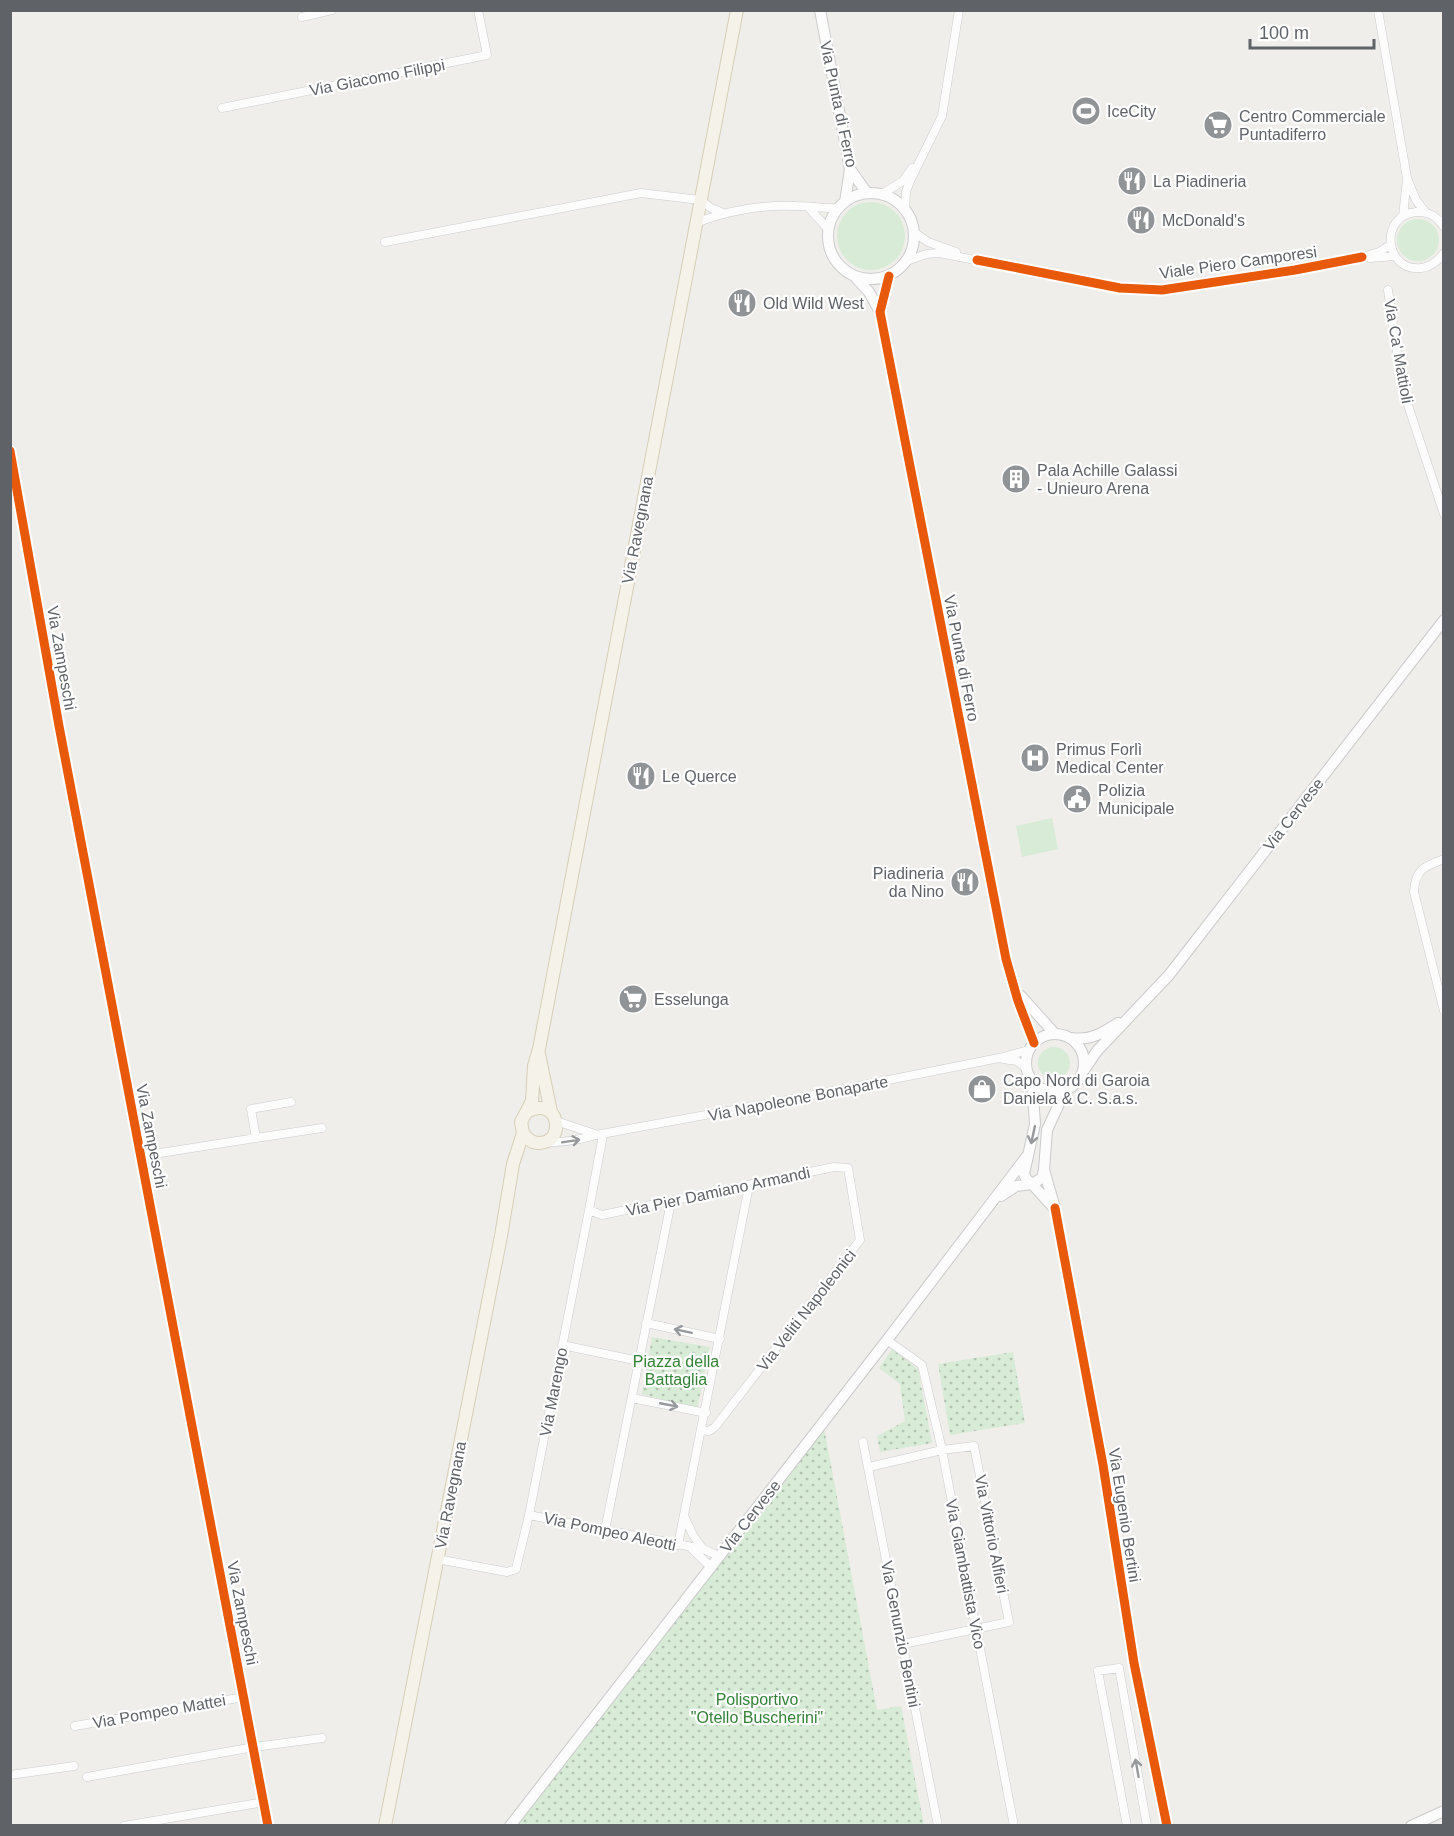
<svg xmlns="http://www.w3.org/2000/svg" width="1454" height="1836" font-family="Helvetica,sans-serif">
<defs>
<pattern id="park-dots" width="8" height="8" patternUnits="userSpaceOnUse" patternTransform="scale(1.5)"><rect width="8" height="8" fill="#d8ebd6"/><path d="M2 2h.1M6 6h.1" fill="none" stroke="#b2c2b1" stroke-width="1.8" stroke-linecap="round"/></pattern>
</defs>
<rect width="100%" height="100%" fill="#efeeea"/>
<path fill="#d8ebd6" d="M837 236a34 34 0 1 1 68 0a34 34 0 1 1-68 0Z
M1397 240a21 21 0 1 1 42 0a21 21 0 1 1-42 0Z
M1052,818L1058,849L1022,857L1016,826Z
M1038 1063a16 16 0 1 1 32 0a16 16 0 1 1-32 0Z"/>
<path fill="url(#park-dots)" d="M652,1337L710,1347L697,1409L642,1394Z
M892,1349L918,1369L932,1443L880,1452L877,1436L905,1421L900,1384L879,1368Z
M1013,1352L1025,1423L950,1435L938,1364Z
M824,1428L877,1710L901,1706L924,1825L517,1826Z"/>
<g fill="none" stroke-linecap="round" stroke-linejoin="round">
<g stroke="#cbcccc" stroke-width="9">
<path id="minor" d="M1378,10L1407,178L1416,200L1426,213
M302,17L332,10
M222,108L487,55L478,10
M882,194L903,181L912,168
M809,208L828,229
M905,210L906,192L910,181L942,116L959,10
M1403,216L1407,179
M696,223C725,211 765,204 797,206C811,206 824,209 839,208
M1444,227C1438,217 1428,211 1416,212C1379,215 1384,272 1421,268C1431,267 1438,261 1444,253
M914,232L928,242L956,252
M385,242L641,193L700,200L711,208L723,213
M1370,258L1395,256
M907,261L926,254L939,253L1120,288L1162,290L1295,270L1362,257L1379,252L1390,245
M1388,290L1402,387L1444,514
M1444,859C1423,867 1415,870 1414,892L1444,1011
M1003,1059L1017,1061L1026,1068
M291,1102L251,1109L256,1138L322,1128
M556,1121L595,1134
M545,1142C563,1143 579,1140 596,1135L798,1098L999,1058L1029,1050
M141,1156L256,1138
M589,1210L602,1215L834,1167L848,1168L860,1240L715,1427L709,1431L702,1430
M646,1323L720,1339
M887,1340L922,1365L942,1450L1014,1826
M562,1345L639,1361
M632,1398L706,1413
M863,1442L938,1826
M869,1467L942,1450L974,1446L1009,1622L903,1644
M529,1515L703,1549L719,1556
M685,1518L693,1535L703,1549
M605,1530L671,1202
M678,1545L749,1186
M692,1549L711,1567
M437,1559L507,1572L516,1569L529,1515L589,1210L603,1135
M75,1726L244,1697
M10,1775L74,1766
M87,1777L254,1747L322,1738
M124,1826L264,1802
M1127,1826L1098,1671L1119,1668L1147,1826"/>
</g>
<g stroke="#cbcccc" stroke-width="12">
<path id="tertiary" d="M820,10L850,169L867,193
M828 236a43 43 0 1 1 86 0a43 43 0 1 1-86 0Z
M845,202L850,169
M889,276L880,312L1006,959L1018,1001L1034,1043
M856,278L869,292L880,312
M10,451L59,726L268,1826
M1021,996L1055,1034
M1044,1170L1055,1208L1103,1465L1134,1663L1167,1826
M1032,1184L1052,1206
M1411,1826L1444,1811"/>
</g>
<g stroke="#cacacb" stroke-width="12">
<path id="secondary" d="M1026 1063a29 29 0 1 1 58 0a29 29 0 1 1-58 0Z
M1071,1038C1090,1041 1103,1033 1118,1023
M1084,1070L1097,1051L1169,975L1444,620
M1032,1184L1027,1180L1024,1174L1035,1124L1032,1082
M1001,1196L1016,1186L1032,1184L1042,1178L1044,1170L1047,1130L1065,1091
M510,1826L887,1340L1027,1156"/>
</g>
<g stroke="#d7ceb8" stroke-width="14">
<path id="primary" d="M539,1054L551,1112
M527,1112C559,1094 567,1143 539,1143C531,1143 527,1138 523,1133L521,1122L532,1101L534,1066L539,1049L737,10
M385,1826L501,1236L513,1164L523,1133"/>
</g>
<use href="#minor" stroke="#fdfcfc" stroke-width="8"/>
<use href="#tertiary" stroke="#fdfcfc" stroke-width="10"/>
<use href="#secondary" stroke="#fdfcfc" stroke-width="10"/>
<use href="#primary" stroke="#f4f2e9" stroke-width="12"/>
<g stroke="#fff" stroke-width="13">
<path id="cycleway" d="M977,260L1120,288L1162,290L1295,270L1362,257
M889,276L880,312L1006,959L1018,1001L1034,1043
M10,451L59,726L268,1826
M1055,1208L1103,1465L1134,1663L1167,1826"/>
</g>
<use href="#cycleway" stroke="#e8590c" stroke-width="9"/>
</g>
<defs><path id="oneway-shaft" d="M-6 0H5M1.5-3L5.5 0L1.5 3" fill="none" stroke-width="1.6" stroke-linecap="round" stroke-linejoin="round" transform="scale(1.5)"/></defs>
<g stroke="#96999c">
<use href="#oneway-shaft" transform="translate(1033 1135) rotate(102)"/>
<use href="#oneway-shaft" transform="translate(571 1141) rotate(-9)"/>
<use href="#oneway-shaft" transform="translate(683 1331) rotate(-168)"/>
<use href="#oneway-shaft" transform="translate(669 1405) rotate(11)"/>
<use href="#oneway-shaft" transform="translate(1137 1768) rotate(-100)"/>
</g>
<defs>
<g id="stadium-disc" transform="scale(1.5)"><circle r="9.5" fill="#919496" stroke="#fff"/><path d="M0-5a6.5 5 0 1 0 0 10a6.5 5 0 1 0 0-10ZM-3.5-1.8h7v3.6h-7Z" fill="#fff"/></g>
<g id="supermarket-disc" transform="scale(1.5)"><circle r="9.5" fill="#919496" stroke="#fff"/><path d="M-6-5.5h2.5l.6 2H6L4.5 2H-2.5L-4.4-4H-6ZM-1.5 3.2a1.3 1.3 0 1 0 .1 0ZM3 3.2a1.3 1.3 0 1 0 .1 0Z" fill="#fff"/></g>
<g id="restaurant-disc" transform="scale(1.5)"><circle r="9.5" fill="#919496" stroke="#fff"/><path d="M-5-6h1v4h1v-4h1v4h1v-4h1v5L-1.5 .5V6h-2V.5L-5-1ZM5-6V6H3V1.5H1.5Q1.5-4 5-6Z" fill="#fff"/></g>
<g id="building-disc" transform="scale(1.5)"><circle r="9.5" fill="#919496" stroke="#fff"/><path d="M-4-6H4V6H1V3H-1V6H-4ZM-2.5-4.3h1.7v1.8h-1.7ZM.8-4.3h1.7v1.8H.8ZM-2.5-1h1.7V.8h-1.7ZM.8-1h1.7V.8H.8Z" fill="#fff"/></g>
<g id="hospital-disc" transform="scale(1.5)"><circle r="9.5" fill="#919496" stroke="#fff"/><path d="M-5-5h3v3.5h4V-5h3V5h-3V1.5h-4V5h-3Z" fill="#fff"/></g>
<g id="civic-disc" transform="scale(1.5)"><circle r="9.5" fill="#919496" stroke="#fff"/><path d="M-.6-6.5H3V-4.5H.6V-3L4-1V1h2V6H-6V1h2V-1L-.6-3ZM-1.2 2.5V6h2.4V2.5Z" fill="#fff"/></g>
<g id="shop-disc" transform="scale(1.5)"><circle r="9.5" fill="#919496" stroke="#fff"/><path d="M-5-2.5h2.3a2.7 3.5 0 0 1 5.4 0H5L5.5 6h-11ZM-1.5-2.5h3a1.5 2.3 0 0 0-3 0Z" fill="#fff"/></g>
</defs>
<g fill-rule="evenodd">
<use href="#stadium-disc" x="1086" y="111"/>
<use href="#supermarket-disc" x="1218" y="125"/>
<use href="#restaurant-disc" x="1132" y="181"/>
<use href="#restaurant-disc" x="1141" y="220"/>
<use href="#restaurant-disc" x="742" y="303"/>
<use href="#building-disc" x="1016" y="479"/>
<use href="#hospital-disc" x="1035" y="758"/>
<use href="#restaurant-disc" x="641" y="776"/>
<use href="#civic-disc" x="1077" y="799"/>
<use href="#restaurant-disc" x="965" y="882"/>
<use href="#supermarket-disc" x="633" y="999"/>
<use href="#shop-disc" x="982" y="1089"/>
</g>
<g text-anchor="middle" stroke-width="4.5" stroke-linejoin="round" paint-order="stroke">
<g font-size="16" fill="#5f6368" stroke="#fff">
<text transform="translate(377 77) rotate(-11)" y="6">Via Giacomo Filippi</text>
<text transform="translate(839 104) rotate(78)" y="6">Via Punta di Ferro</text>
<text transform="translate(1238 262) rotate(-8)" y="6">Viale Piero Camporesi</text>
<text transform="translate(1399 351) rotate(80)" y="6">Via Ca' Mattioli</text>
<text transform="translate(637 530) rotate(-79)" y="6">Via Ravegnana</text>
<text transform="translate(62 658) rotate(80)" y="6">Via Zampeschi</text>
<text transform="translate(962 658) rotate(79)" y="6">Via Punta di Ferro</text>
<text transform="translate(1293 814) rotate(-52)" y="6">Via Cervese</text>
<text transform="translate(798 1098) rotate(-11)" y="6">Via Napoleone Bonaparte</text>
<text transform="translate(152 1136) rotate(79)" y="6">Via Zampeschi</text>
<text transform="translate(718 1191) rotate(-12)" y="6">Via Pier Damiano Armandi</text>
<text transform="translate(806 1310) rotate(-52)" y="6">Via Veliti Napoleonici</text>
<text transform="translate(553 1392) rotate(-79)" y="6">Via Marengo</text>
<text transform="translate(450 1495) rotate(-79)" y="6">Via Ravegnana</text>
<text transform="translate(1125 1515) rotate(81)" y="6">Via Eugenio Bertini</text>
<text transform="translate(750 1516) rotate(-52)" y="6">Via Cervese</text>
<text transform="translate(610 1531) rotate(12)" y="6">Via Pompeo Aleotti</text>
<text transform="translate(992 1534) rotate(79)" y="6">Via Vittorio Alfieri</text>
<text transform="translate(966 1574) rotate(79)" y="6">Via Giambattista Vico</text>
<text transform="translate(243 1613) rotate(79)" y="6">Via Zampeschi</text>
<text transform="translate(901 1634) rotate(79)" y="6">Via Genunzio Bentini</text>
<text transform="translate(159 1711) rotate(-10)" y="6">Via Pompeo Mattei</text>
</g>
<g font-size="16" fill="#5f6368" stroke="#fff" text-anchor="start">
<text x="1107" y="117">IceCity</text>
<text x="1239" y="122">Centro Commerciale<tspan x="1239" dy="18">Puntadiferro</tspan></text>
<text x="1153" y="187">La Piadineria</text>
<text x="1162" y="226">McDonald's</text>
<text x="763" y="309">Old Wild West</text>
<text x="1037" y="476">Pala Achille Galassi<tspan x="1037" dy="18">- Unieuro Arena</tspan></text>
<text x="1056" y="755">Primus Forlì<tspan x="1056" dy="18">Medical Center</tspan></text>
<text x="662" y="782">Le Querce</text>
<text x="1098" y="796">Polizia<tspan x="1098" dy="18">Municipale</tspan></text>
<text x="944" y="879" text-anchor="end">Piadineria<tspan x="944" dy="18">da Nino</tspan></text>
<text x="654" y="1005">Esselunga</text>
<text x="1003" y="1086">Capo Nord di Garoia<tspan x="1003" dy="18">Daniela &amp; C. S.a.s.</tspan></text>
</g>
<g font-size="16" fill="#348238" stroke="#fff">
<text x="676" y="1367">Piazza della<tspan x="676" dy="18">Battaglia</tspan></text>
<text x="757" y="1705">Polisportivo<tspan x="757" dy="18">"Otello Buscherini"</tspan></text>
</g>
</g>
<rect width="1454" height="1836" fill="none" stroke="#5f6368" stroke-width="24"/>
<path d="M1250 39v9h124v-9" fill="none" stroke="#5f6368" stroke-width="3"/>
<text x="1259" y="39" font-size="18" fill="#5f6368" stroke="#ffffff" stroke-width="4.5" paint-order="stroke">100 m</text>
</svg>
